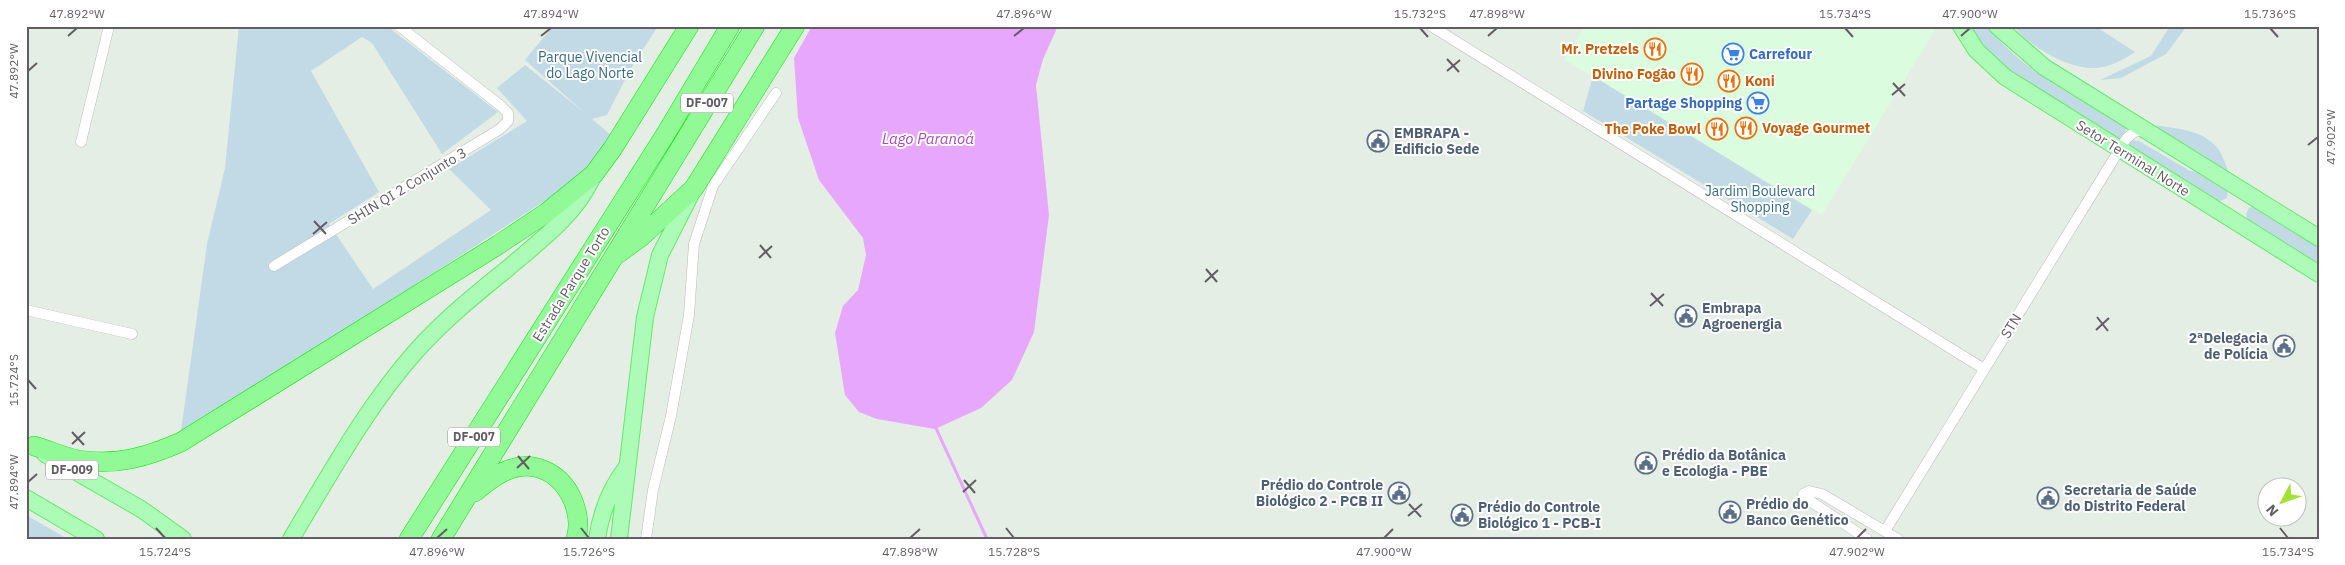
<svg xmlns="http://www.w3.org/2000/svg" width="2345" height="565" font-family="'IBM Plex Sans',sans-serif">
<rect width="100%" height="100%" fill="#e4eee5"/>
<path fill="#dbfcde" d="M1585,26H1933L1935,30L1822,215L1565,60Z"/>
<path fill="#c2dae5" d="M239,26H387L498,112L442,154L372,43L362,37L311,71L379,192L329,224L373,289L491,210L449,169L527,121L497,88L525,65L585,113L525,60L553,26H658L630,70L607,115L592,119L611,135L580,178L384,305L181,431L207,244L225,168Z
M1969,26H1989C2016,69 2084,100 2127,128L2119,142L2010,74L1985,49Z
M2013,26H2095L2135,52C2124,59 2109,68 2095,68C2067,69 2031,47 2013,26Z
M2170,26H2187L2166,54L2121,78L2100,80L2151,56Z
M1593,76L1812,210L1793,239L1583,111Z
M2152,125C2174,128 2199,129 2215,145C2222,152 2225,164 2229,173Z
M2132,140L2139,141L2190,171L2199,172L2228,190L2227,198L2218,202L2127,145Z
M2254,206L2319,246V266L2248,222L2246,214L2249,208Z
M26,515L66,538V539H26Z"/>
<path fill="#e6a7fc" d="M812,26H1058L1043,59L1036,85L1049,215L1034,332L1012,380L981,408L935,429L877,419L859,412L845,395L835,333L843,306L858,290L866,255L863,238L819,180L798,118L794,58Z"/>
<g fill="none" stroke-linecap="round" stroke-linejoin="round">
<path stroke="#e6a7fc" stroke-width="3" d="M935,426L987,539"/>
<g stroke="#c0b9c0" stroke-width="11">
<path id="street" d="M1431,26L1984,369
M81,142L109,26
M274,266L500,129L508,121V113L501,106L399,26
M26,310L132,334
M1885,531L2126,139L2134,132L2143,130
M646,539L653,490L671,416L689,315L694,244L713,186L776,93
M1867,539L1807,499L1803,494L1809,491L1822,494L1898,539"/>
</g>
<g stroke="#5fec64" stroke-width="18">
<path id="primary" d="M1961,26L1976,50L2005,77L2319,274
M1997,26L2044,67L2319,238
M45,454L141,509L183,539
M26,498L96,539
M291,539C330,474 367,406 417,350C444,320 476,294 507,269C537,243 575,216 592,178
M597,539C601,512 609,490 626,468
M619,539L645,317L660,255L692,192"/>
</g>
<g stroke="#09ea09" stroke-width="20">
<path id="highway" d="M619,253L641,237L694,188L795,26
M34,446C49,450 63,457 79,460C116,466 147,457 181,442L498,245L546,213L594,174L613,148L689,26
M475,492C491,478 511,463 534,467C566,473 584,510 576,539
M409,539L665,135L730,26
M441,539L755,26"/>
</g>
<use href="#street" stroke="#fff" stroke-width="10"/>
<use href="#primary" stroke="#acfcb7" stroke-width="16"/>
<use href="#highway" stroke="#91f996" stroke-width="19"/>
</g>
<path fill="none" stroke="#635c64" stroke-width="2" d="M1420,28L1428,37M1845,28L1853,37M2270,28L2278,37M68,36L77,28M541,36L551,28M1014,36L1024,28M1488,36L1497,28M1961,36L1970,28M1447,59L1459,72M28,71L37,63M1447,71L1460,60M1893,83L1905,96M1892,95L1905,84M2308,145L2318,137M314,221L326,234M313,234L327,222M760,245L771,258M759,258L772,246M1206,269L1217,282M1205,282L1218,270M1651,293L1663,306M1650,306L1664,294M2097,317L2108,331M2096,330L2109,318M28,380L36,389M72,432L84,445M72,444L85,432M518,456L529,469M517,468L530,456M964,480L975,493M28,482L37,474M963,492L976,480M1409,504L1421,517M1408,516L1422,504M156,528L165,538M581,528L589,538M1006,528L1014,538M2280,528L2288,538M437,538L447,529M910,538L920,529M1384,538L1393,529M1857,538L1866,529"/>
<defs>
<g id="restaurant-ring" transform="scale(1.125)"><circle r="9.5" fill="#fff" stroke="#e8710a" stroke-width="1.5"/><path d="M-5-6h1v4h1v-4h1v4h1v-4h1v5L-1.5 .5V6h-2V.5L-5-1ZM5-6V6H3V1.5H1.5Q1.5-4 5-6Z" fill="#e8710a"/></g>
<g id="supermarket-ring" transform="scale(1.125)"><circle r="9.5" fill="#fff" stroke="#3f7fe0" stroke-width="1.5"/><path d="M-6-5.5h2.5l.6 2H6L4.5 2H-2.5L-4.4-4H-6ZM-1.5 3.2a1.3 1.3 0 1 0 .1 0ZM3 3.2a1.3 1.3 0 1 0 .1 0Z" fill="#3f7fe0"/></g>
<g id="civic-ring" transform="scale(1.125)"><circle r="9.5" fill="#fff" stroke="#5c6f8a" stroke-width="1.5"/><path d="M-.6-6.5H3V-4.5H.6V-3L4-1V1h2V6H-6V1h2V-1L-.6-3ZM-1.2 2.5V6h2.4V2.5Z" fill="#5c6f8a"/></g>
</defs>
<g fill-rule="evenodd">
<use href="#restaurant-ring" x="1655" y="49"/>
<use href="#supermarket-ring" x="1733" y="54"/>
<use href="#restaurant-ring" x="1692" y="74"/>
<use href="#restaurant-ring" x="1729" y="81"/>
<use href="#supermarket-ring" x="1758" y="103"/>
<use href="#restaurant-ring" x="1746" y="128"/>
<use href="#restaurant-ring" x="1717" y="129"/>
<use href="#civic-ring" x="1378" y="141"/>
<use href="#civic-ring" x="1686" y="316"/>
<use href="#civic-ring" x="2284" y="346"/>
<use href="#civic-ring" x="1646" y="463"/>
<use href="#civic-ring" x="1399" y="493"/>
<use href="#civic-ring" x="2048" y="498"/>
<use href="#civic-ring" x="1730" y="512"/>
<use href="#civic-ring" x="1462" y="515"/>
</g>
<g text-anchor="middle" stroke-width="4" stroke-linejoin="round" paint-order="stroke">
<g fill="#fff" stroke="#928d92" stroke-width="1">
<rect x="681" y="93.5" width="52" height="19" rx="4"/>
<rect x="448" y="427.5" width="52" height="19" rx="4"/>
<rect x="46" y="460.5" width="52" height="19" rx="4"/>
</g>
<g font-size="12" font-weight="bold" fill="#635c64">
<text x="707" y="107">DF-007</text>
<text x="474" y="441">DF-007</text>
<text x="72" y="474">DF-009</text>
</g>
<g font-size="14" font-weight="bold" fill="#c56008" stroke="#fff" text-anchor="end">
<text x="1639" y="54">Mr. Pretzels</text>
<text x="1676" y="79">Divino Fogão</text>
<text x="1745" y="86" text-anchor="start">Koni</text>
<text x="1762" y="133" text-anchor="start">Voyage Gourmet</text>
<text x="1701" y="134">The Poke Bowl</text>
</g>
<g font-size="14" font-weight="bold" fill="#366cbe" stroke="#fff" text-anchor="start">
<text x="1749" y="59">Carrefour</text>
<text x="1742" y="108" text-anchor="end">Partage Shopping</text>
</g>
<g font-size="14" fill="#396b86" stroke="#fff">
<text x="590" y="62">Parque Vivencial<tspan x="590" dy="16">do Lago Norte</tspan></text>
<text x="1760" y="196">Jardim Boulevard<tspan x="1760" dy="16">Shopping</tspan></text>
</g>
<g font-size="14" font-weight="bold" fill="#4e5e75" stroke="#fff" text-anchor="start">
<text x="1394" y="138">EMBRAPA -<tspan x="1394" dy="16">Edificio Sede</tspan></text>
<text x="1702" y="313">Embrapa<tspan x="1702" dy="16">Agroenergia</tspan></text>
<text x="2268" y="343" text-anchor="end">2ªDelegacia<tspan x="2268" dy="16">de Polícia</tspan></text>
<text x="1662" y="460">Prédio da Botânica<tspan x="1662" dy="16">e Ecologia - PBE</tspan></text>
<text x="1383" y="490" text-anchor="end">Prédio do Controle<tspan x="1383" dy="16">Biológico 2 - PCB II</tspan></text>
<text x="2064" y="495">Secretaria de Saúde<tspan x="2064" dy="16">do Distrito Federal</tspan></text>
<text x="1746" y="509">Prédio do<tspan x="1746" dy="16">Banco Genético</tspan></text>
<text x="1478" y="512">Prédio do Controle<tspan x="1478" dy="16">Biológico 1 - PCB-I</tspan></text>
</g>
<g font-size="14" fill="#635c64" stroke="#fff">
<text transform="translate(2133 158) rotate(32)" y="5">Setor Terminal Norte</text>
<text transform="translate(407 186) rotate(-31)" y="5">SHIN QI 2 Conjunto 3</text>
<text transform="translate(571 284) rotate(-58)" y="5">Estrada Parque Torto</text>
<text transform="translate(2011 326) rotate(-58)" y="5">STN</text>
</g>
<g font-size="15" font-style="italic" fill="#aa4abf" stroke="#fff">
<text x="928" y="144">Lago Paranoá</text>
</g>
</g>
<rect width="2345" height="565" fill="none" stroke="#ffffff" stroke-width="55"/>
<g transform="translate(2282 502) rotate(229)"><circle r="24" fill="#ffffff" stroke="#c1bec1"/>
<path d="M0-4L9 19L0 12L-9 19Z" fill="#a0e336"/>
<text y="-8" font-size="14" font-weight="bold" text-anchor="middle" fill="#635c64">N</text>
</g>
<rect x="28" y="28" width="2290" height="510" fill="none" stroke="#635c64" stroke-width="2"/>
<g font-size="12" text-anchor="middle" fill="#635c64">
<text x="77" y="18">47.892°W</text>
<text x="551" y="18">47.894°W</text>
<text x="1024" y="18">47.896°W</text>
<text x="1420" y="18">15.732°S</text>
<text x="1497" y="18">47.898°W</text>
<text x="1845" y="18">15.734°S</text>
<text x="1970" y="18">47.900°W</text>
<text x="2270" y="18">15.736°S</text>
<text transform="translate(14 71) rotate(-90)" y="4">47.892°W</text>
<text transform="translate(2331 137) rotate(-90)" y="4">47.902°W</text>
<text transform="translate(14 380) rotate(-90)" y="4">15.724°S</text>
<text transform="translate(14 482) rotate(-90)" y="4">47.894°W</text>
<text x="165" y="556">15.724°S</text>
<text x="437" y="556">47.896°W</text>
<text x="589" y="556">15.726°S</text>
<text x="910" y="556">47.898°W</text>
<text x="1014" y="556">15.728°S</text>
<text x="1384" y="556">47.900°W</text>
<text x="1857" y="556">47.902°W</text>
<text x="2288" y="556">15.734°S</text>
</g>
</svg>
